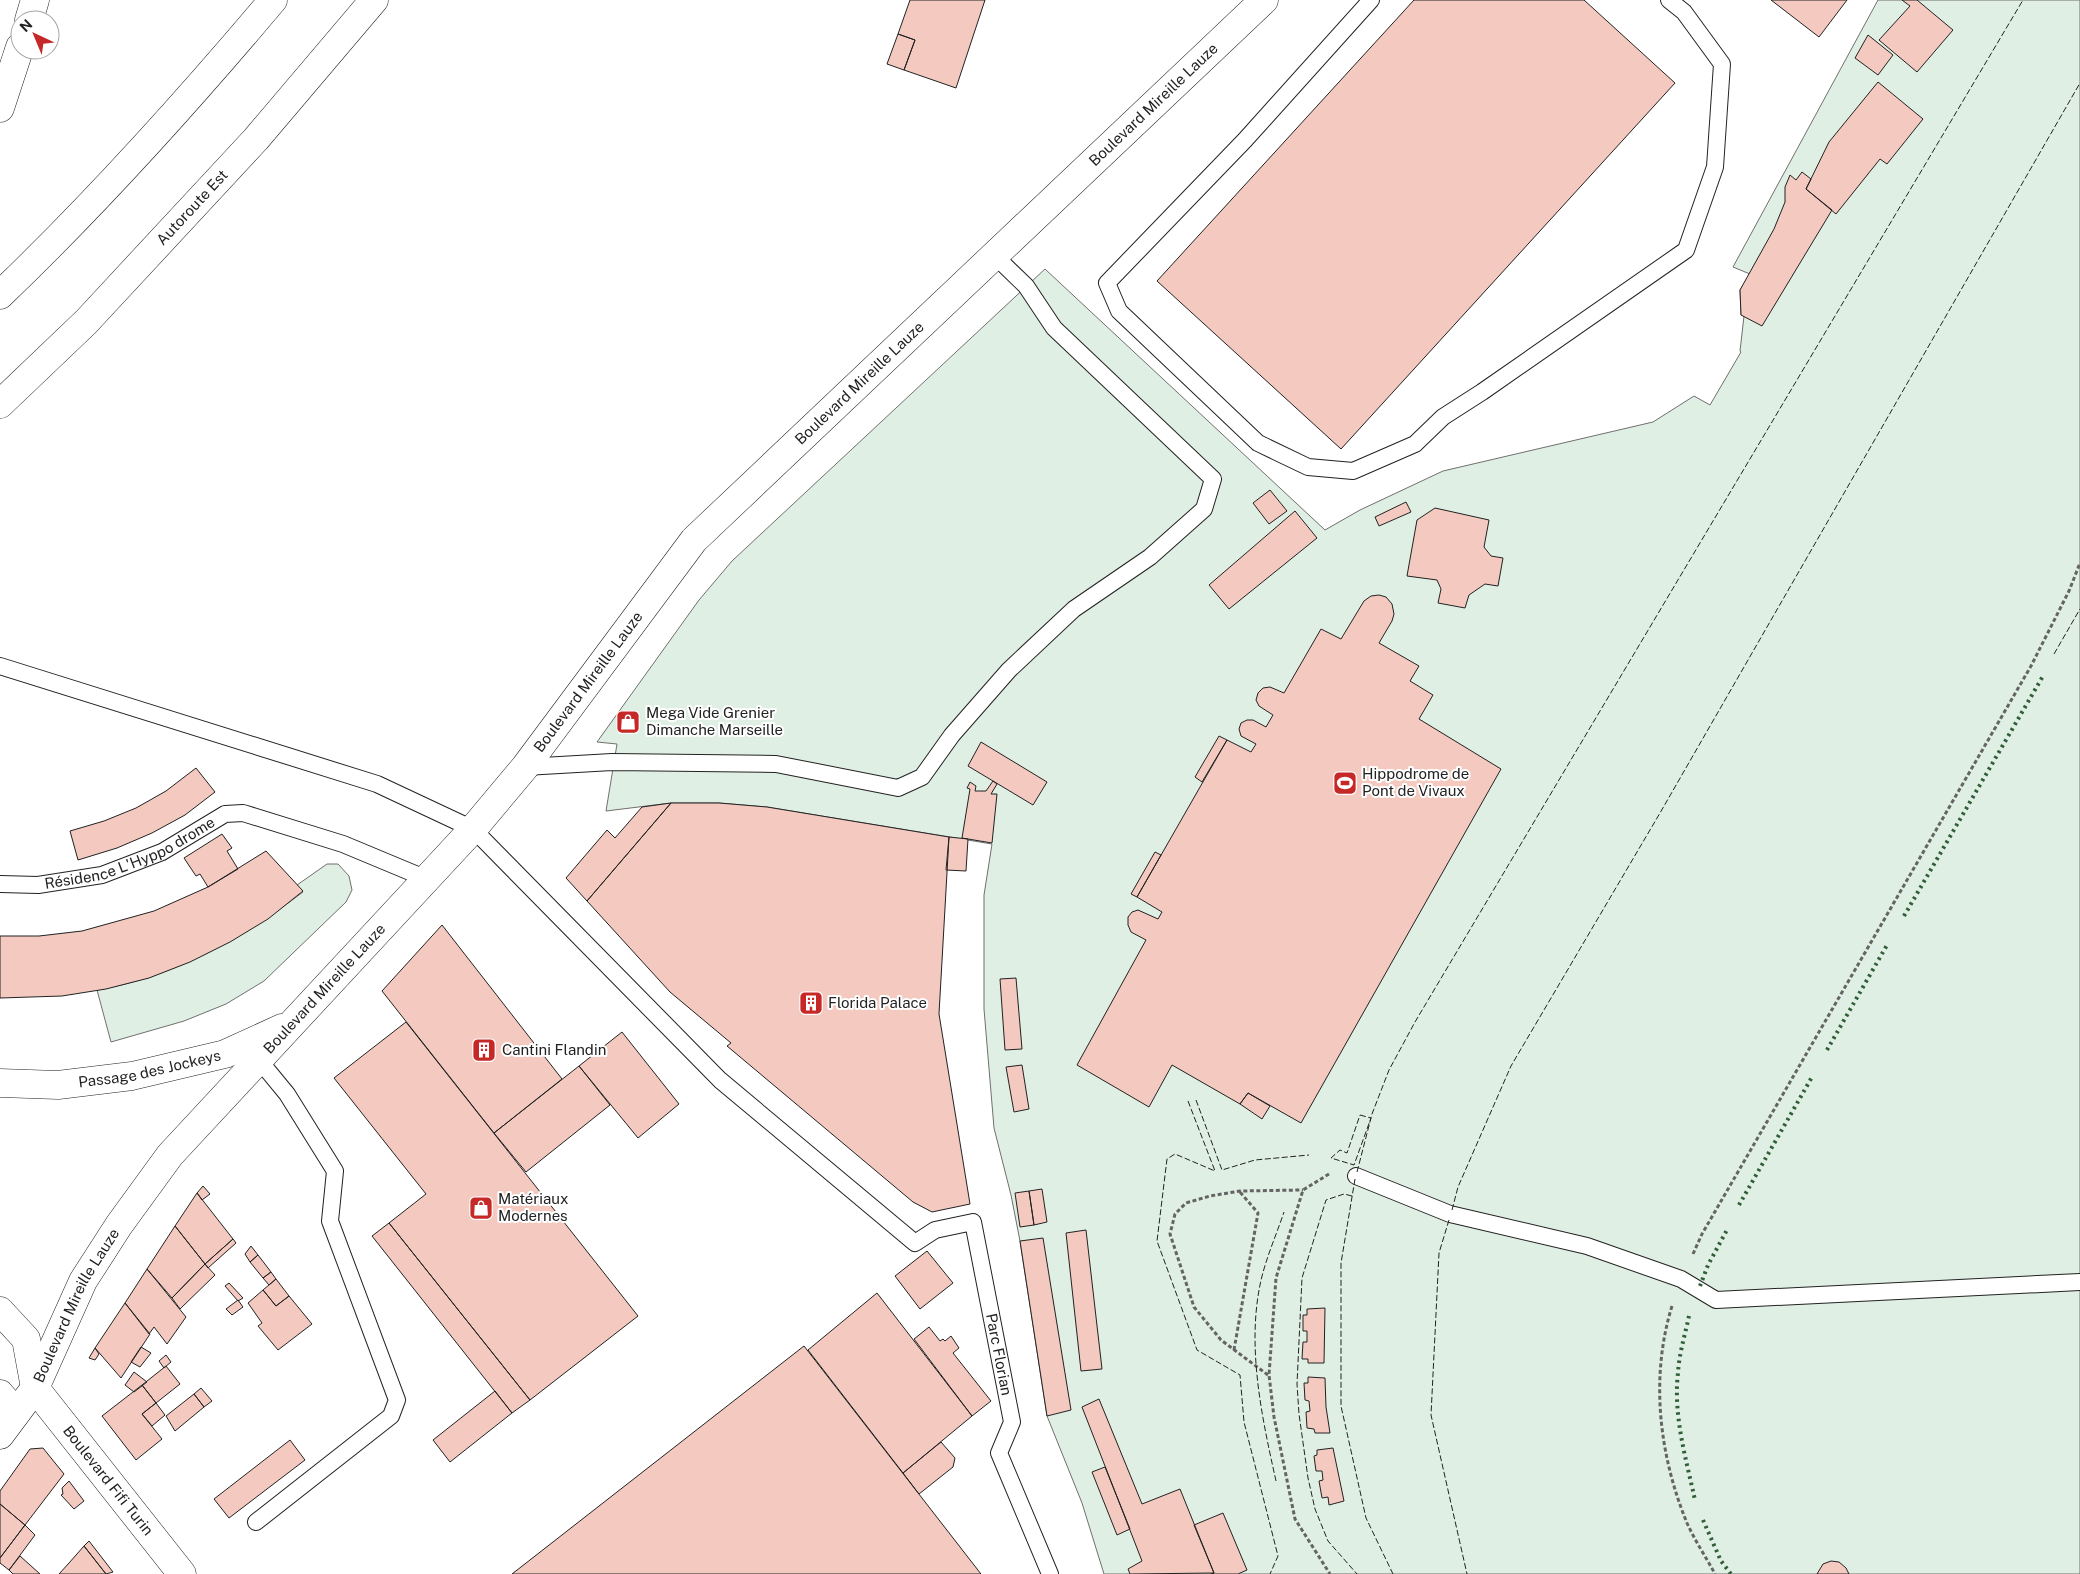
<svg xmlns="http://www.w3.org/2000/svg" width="2080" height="1574" font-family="'Public Sans',sans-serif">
<rect width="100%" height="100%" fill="#fff"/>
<path fill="#e0efe3" stroke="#6f6f6f" d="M1878,0H2080V1574H1104L1082,1503L1047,1416L1020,1241L1011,1195L994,1128L984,1009V895L992,844L767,807L719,803H671L606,811L617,744L597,742L699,600L732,561L1045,269L1325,530L1360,510L1443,471L1653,422L1694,396L1710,405L1741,352L1740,351L1744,316L1741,315L1740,290L1750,274L1733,267Z
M327,864H338L349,876L352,890L346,902L264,981L226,1004L184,1021L111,1042L97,990C174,977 241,939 303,892L297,885Z"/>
<path fill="#f3c9c0" stroke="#222" d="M910,0H985L956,88L904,70L915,40L898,34Z
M1414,0H1584L1675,83L1341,449L1157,281Z
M1771,0H1847L1819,37Z
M1902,0H1917L1953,30L1917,72L1879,40L1910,6Z
M898,34L915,40L904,70L887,64Z
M1868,35L1893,55L1878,75L1855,58Z
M1878,82L1923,119L1887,164L1880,159L1836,214L1806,189L1829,142Z
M1802,172L1811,179L1806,189L1832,210L1762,326L1741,315L1740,290L1774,229L1785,202V187L1790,175L1796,180Z
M1270,490L1287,511L1269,524L1253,503Z
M1406,502L1411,512L1379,526L1375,517Z
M1435,508L1489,520L1484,547L1491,556L1503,558L1498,586L1485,584L1469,595L1465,608L1438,603L1441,589L1437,580L1407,576L1417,520Z
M1295,511L1317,538L1229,609L1209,585Z
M1379,595L1386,597L1392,604L1394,614L1392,621L1379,643L1419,666L1410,681L1433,695L1419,719L1501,769L1301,1123L1248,1093L1240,1104L1172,1065L1149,1107L1077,1065L1146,940L1131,932L1128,925V917L1132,912L1138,910L1158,919L1162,912L1137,897L1227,740L1251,752L1256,744L1241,736L1239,729L1241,723L1247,720H1253L1266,727L1273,715L1259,706L1256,700L1258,693L1263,688L1270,687L1284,693L1321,629L1341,639L1364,601L1371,596Z
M1219,736L1227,740L1202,782L1195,777Z
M981,742L1047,782L1033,805L968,766Z
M196,768L215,792L185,815L152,833L117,848L78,860L70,831L104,821L136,808L166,791Z
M993,781L997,784L991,794H997L992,843L962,838L970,789L967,788L970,782L976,786L975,791H986Z
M671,803H719L767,807L949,837L939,1014L970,1204L932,1212L913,1202L727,1046L731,1043L670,992L587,901Z
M671,803L587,901L566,878L607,830L615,838L642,807Z
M222,834L232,848L227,851L238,869L208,887L200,874L196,876L184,858Z
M949,837L968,839L966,871L946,870Z
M266,851L303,891L268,919L230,942L190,962L149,978L106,989L62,996L0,998V936H39L82,931L154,911L208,887Z
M1155,852L1161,855L1137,897L1131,894Z
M442,925L562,1079L494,1133L382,991Z
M1016,978L1022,1049L1005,1050L1000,979Z
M406,1022L638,1316L530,1400L389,1223L426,1194L334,1078Z
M622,1032L679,1104L638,1138L579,1066Z
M1022,1065L1029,1109L1014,1112L1006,1067Z
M579,1066L610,1105L526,1172L494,1133Z
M1248,1093L1270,1106L1262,1119L1240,1104Z
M203,1186L210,1194L202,1200L197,1193Z
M1042,1189L1047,1222L1034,1225L1029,1191Z
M1029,1191L1034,1225L1020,1227L1015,1193Z
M197,1193L233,1239L205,1264L175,1226Z
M389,1223L530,1400L512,1413L372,1236Z
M175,1226L205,1264L172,1298L147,1269Z
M1086,1230L1102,1369L1081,1371L1066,1233Z
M1043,1238L1071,1410L1047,1416L1020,1241Z
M233,1239L236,1243L208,1268L205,1264Z
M251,1246L258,1255L250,1262L245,1254Z
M927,1251L953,1283L920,1309L895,1276Z
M258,1255L271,1272L263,1278L250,1262Z
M205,1264L215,1275L180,1309L172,1298Z
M147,1269L186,1317L167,1344L154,1327L149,1334L125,1303Z
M271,1272L276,1279L269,1285L263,1278Z
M276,1279L289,1296L276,1306L263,1290Z
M229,1283L243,1298L238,1301L225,1286Z
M263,1290L276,1306L289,1296L312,1324L278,1350L258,1326L262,1323L248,1303Z
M877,1293L972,1416L903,1473L808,1350Z
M238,1300L243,1307L232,1315L226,1309Z
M125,1303L150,1334L121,1378L95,1348Z
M1325,1308L1324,1363H1308V1359H1302L1303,1342H1307V1331H1303V1315H1307V1309Z
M929,1327L940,1341L943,1339L945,1341L951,1336L959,1348L953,1353L991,1401L972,1416L914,1339Z
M804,1346L981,1574H512Z
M141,1347L151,1353L140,1367L131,1362Z
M95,1348L99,1354L95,1360L89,1358Z
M166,1355L171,1362L164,1368L159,1361Z
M166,1366L180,1384L156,1403L142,1385Z
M134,1372L147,1382L134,1392L125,1385Z
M1308,1377L1325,1378L1326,1407L1330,1433H1315L1314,1429L1307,1428L1306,1412L1310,1411L1309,1401L1305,1400L1304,1383H1308Z
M142,1385L156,1403L142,1414L162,1439L136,1460L102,1416Z
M201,1388L212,1401L204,1407L194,1394Z
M495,1391L512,1413L450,1462L433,1440Z
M194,1394L204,1407L175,1431L166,1416Z
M1099,1399L1142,1504L1180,1489L1214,1573L1130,1574L1128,1569L1142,1561L1082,1407Z
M156,1403L165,1415L152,1426L142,1414Z
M290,1440L305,1460L229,1518L214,1499Z
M941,1442L955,1458L953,1467L919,1494L903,1473Z
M43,1448L64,1474L25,1525L0,1504V1491L30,1449Z
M1333,1448L1344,1501L1329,1505L1328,1497L1322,1498L1319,1481L1323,1480L1322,1471H1316L1314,1456L1317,1455V1450Z
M1105,1467L1130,1529L1117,1535L1092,1472Z
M69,1481L84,1501L74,1509L61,1495L63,1494L62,1488Z
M0,1504L25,1525L0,1558Z
M1223,1513L1247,1570L1238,1574H1211L1214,1573L1194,1525Z
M25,1525L35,1535L9,1570L0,1563V1558Z
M89,1541L113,1572L106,1574L84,1546Z
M84,1546L106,1574H59L69,1563Z
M20,1556L40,1574H13L9,1570Z
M1831,1561L1839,1562L1846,1568L1849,1574H1817L1823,1564Z"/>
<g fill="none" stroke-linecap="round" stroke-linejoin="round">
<g stroke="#222" stroke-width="18">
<g id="service">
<path d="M1371,0L1245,140L1107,283L1119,311L1258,443L1308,467L1353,471L1415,444L1443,417L1482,392L1686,250L1715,167L1722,64L1684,12L1669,0"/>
<path id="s1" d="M0,666L377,784L473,829L720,1080L915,1243L935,1230L973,1222L1012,1422L999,1453L1050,1574"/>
<path d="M525,767L612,762L776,764L898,788L922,777L952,735L1009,670L1074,609L1150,557L1204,509L1213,479L1054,328L1026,286L995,256"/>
<path id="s2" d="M0,884L38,885L102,875L162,852L225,814L243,813L343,844L427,879"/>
<path d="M1356,1176L1450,1214L1587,1246L1681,1279L1716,1300L2080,1282"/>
<path d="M256,1522L391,1416L397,1400L330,1221L335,1171L287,1094L259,1060"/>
</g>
</g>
<g stroke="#222" stroke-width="29">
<path id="minor" d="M29,20L35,0
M0,108L20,47"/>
</g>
<g stroke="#222" stroke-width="29">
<g id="tertiary">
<path id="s3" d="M0,1083L58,1085L132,1076L225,1054L282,1028"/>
<path id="s4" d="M0,1311L26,1339L35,1388L182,1574"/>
<path d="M0,1394L16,1413"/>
<path id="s5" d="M0,1435L35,1388L83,1281L119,1225L170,1155L473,829L525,767L694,540L1264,0"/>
</g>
</g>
<g stroke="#222" stroke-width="29">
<g id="motorway">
<path d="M0,295C97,202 187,102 273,0"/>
<path id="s6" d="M0,404L86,322L256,139L374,0"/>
</g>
</g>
<path stroke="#646464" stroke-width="3" stroke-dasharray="4 2.5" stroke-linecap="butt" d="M1329,1174L1303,1190L1276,1278L1269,1375L1274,1417L1295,1519L1330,1574
M1693,1254L1702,1234L2031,666L2069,591L2080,563
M1672,1306C1650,1377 1659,1455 1687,1523C1695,1541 1706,1557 1715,1574
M1234,1350L1258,1213L1240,1192
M1268,1375L1221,1340L1194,1307L1170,1234L1175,1214L1186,1203L1210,1196L1240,1191L1303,1190"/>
<use href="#service" stroke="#fff" stroke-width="16"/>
<use href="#minor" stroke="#fff" stroke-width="28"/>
<use href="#tertiary" stroke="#fff" stroke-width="28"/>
<use href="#motorway" stroke="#fff" stroke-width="28"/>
<path stroke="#2f5e38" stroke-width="4" stroke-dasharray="2.5 4" stroke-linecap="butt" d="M1904,916L2043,676
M1827,1050L1887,945
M1739,1205L1812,1077
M1700,1286L1708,1265L1728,1228
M1689,1316C1685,1335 1679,1354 1678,1373C1673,1415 1686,1459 1695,1500
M1703,1520L1721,1561L1731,1574"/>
<path stroke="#222" stroke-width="1" stroke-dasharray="6 2.5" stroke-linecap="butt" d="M2054,654L2080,609
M1196,1100L1222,1170L1255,1160L1309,1155
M1188,1101L1215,1171L1175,1154L1167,1159L1157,1241L1197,1350L1240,1375L1244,1422L1278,1556L1270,1574
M1360,1115L1371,1118L1354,1165L1331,1158L1340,1150L1347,1153Z
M1357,1172L1372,1114L1389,1070L1415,1022L2023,0
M1355,1179L1341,1263V1406L1366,1518L1393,1574
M1352,1196L1344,1194L1326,1200L1302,1278L1297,1384L1299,1414L1308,1478L1315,1509L1328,1541L1357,1574
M1452,1210L1458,1187L1511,1066L1660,813L2080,83
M1449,1220L1439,1253L1431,1415L1467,1574
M1276,1481C1262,1418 1247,1349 1260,1285C1265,1260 1276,1236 1284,1212"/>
</g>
<defs>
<g id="shop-square" transform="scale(1.25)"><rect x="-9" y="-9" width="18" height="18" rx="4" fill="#c62828" stroke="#fff"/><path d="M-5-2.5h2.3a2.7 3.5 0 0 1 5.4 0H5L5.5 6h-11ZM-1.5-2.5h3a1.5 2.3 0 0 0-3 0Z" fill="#fff"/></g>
<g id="stadium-square" transform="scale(1.25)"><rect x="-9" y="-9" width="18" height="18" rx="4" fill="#c62828" stroke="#fff"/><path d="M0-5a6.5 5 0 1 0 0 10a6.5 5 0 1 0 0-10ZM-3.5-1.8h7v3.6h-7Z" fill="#fff"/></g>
<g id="building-square" transform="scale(1.25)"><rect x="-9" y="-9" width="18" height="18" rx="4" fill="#c62828" stroke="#fff"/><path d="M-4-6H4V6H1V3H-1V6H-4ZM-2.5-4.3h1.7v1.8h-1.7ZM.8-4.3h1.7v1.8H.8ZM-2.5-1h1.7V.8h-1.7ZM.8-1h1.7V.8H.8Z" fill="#fff"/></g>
</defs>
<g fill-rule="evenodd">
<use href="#shop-square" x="628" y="722"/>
<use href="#stadium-square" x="1345" y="783"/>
<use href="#building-square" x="811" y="1003"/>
<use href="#building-square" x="484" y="1050"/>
<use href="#shop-square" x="481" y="1208"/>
</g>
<g text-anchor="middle" stroke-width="4" stroke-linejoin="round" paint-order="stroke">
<g font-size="15" fill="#222" stroke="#fff">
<text dy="5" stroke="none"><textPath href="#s5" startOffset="1771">Boulevard Mireille Lauze</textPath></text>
<text dy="5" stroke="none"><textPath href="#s6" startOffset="275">Autoroute Est</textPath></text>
<text dy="5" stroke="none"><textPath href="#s5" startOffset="1366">Boulevard Mireille Lauze</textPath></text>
<text dy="5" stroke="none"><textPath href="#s5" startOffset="961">Boulevard Mireille Lauze</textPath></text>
<text dy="5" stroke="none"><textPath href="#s2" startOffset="136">Résidence L'Hyppo drome</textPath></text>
<text dy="5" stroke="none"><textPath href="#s5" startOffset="556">Boulevard Mireille Lauze</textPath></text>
<text dy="5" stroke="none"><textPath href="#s3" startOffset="151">Passage des Jockeys</textPath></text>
<text dy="5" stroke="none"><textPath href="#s5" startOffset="151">Boulevard Mireille Lauze</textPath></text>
<text dy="5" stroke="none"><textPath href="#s1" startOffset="1305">Parc Florian</textPath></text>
<text dy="5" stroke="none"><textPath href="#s4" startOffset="206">Boulevard Fifi Turin</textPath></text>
</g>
<g font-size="15" fill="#222" stroke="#fff" text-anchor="start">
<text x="646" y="718">Mega Vide Grenier<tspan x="646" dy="17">Dimanche Marseille</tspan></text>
<text x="1362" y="779">Hippodrome de<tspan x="1362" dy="17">Pont de Vivaux</tspan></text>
<text x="828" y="1008">Florida Palace</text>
<text x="502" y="1055">Cantini Flandin</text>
<text x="498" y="1204">Matériaux<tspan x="498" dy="17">Modernes</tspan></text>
</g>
</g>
<g transform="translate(35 35) rotate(316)"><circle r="24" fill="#ffffff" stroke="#a7a7a7"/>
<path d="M0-4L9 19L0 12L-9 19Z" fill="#c62828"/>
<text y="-8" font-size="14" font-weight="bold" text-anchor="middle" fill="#222222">N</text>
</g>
</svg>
